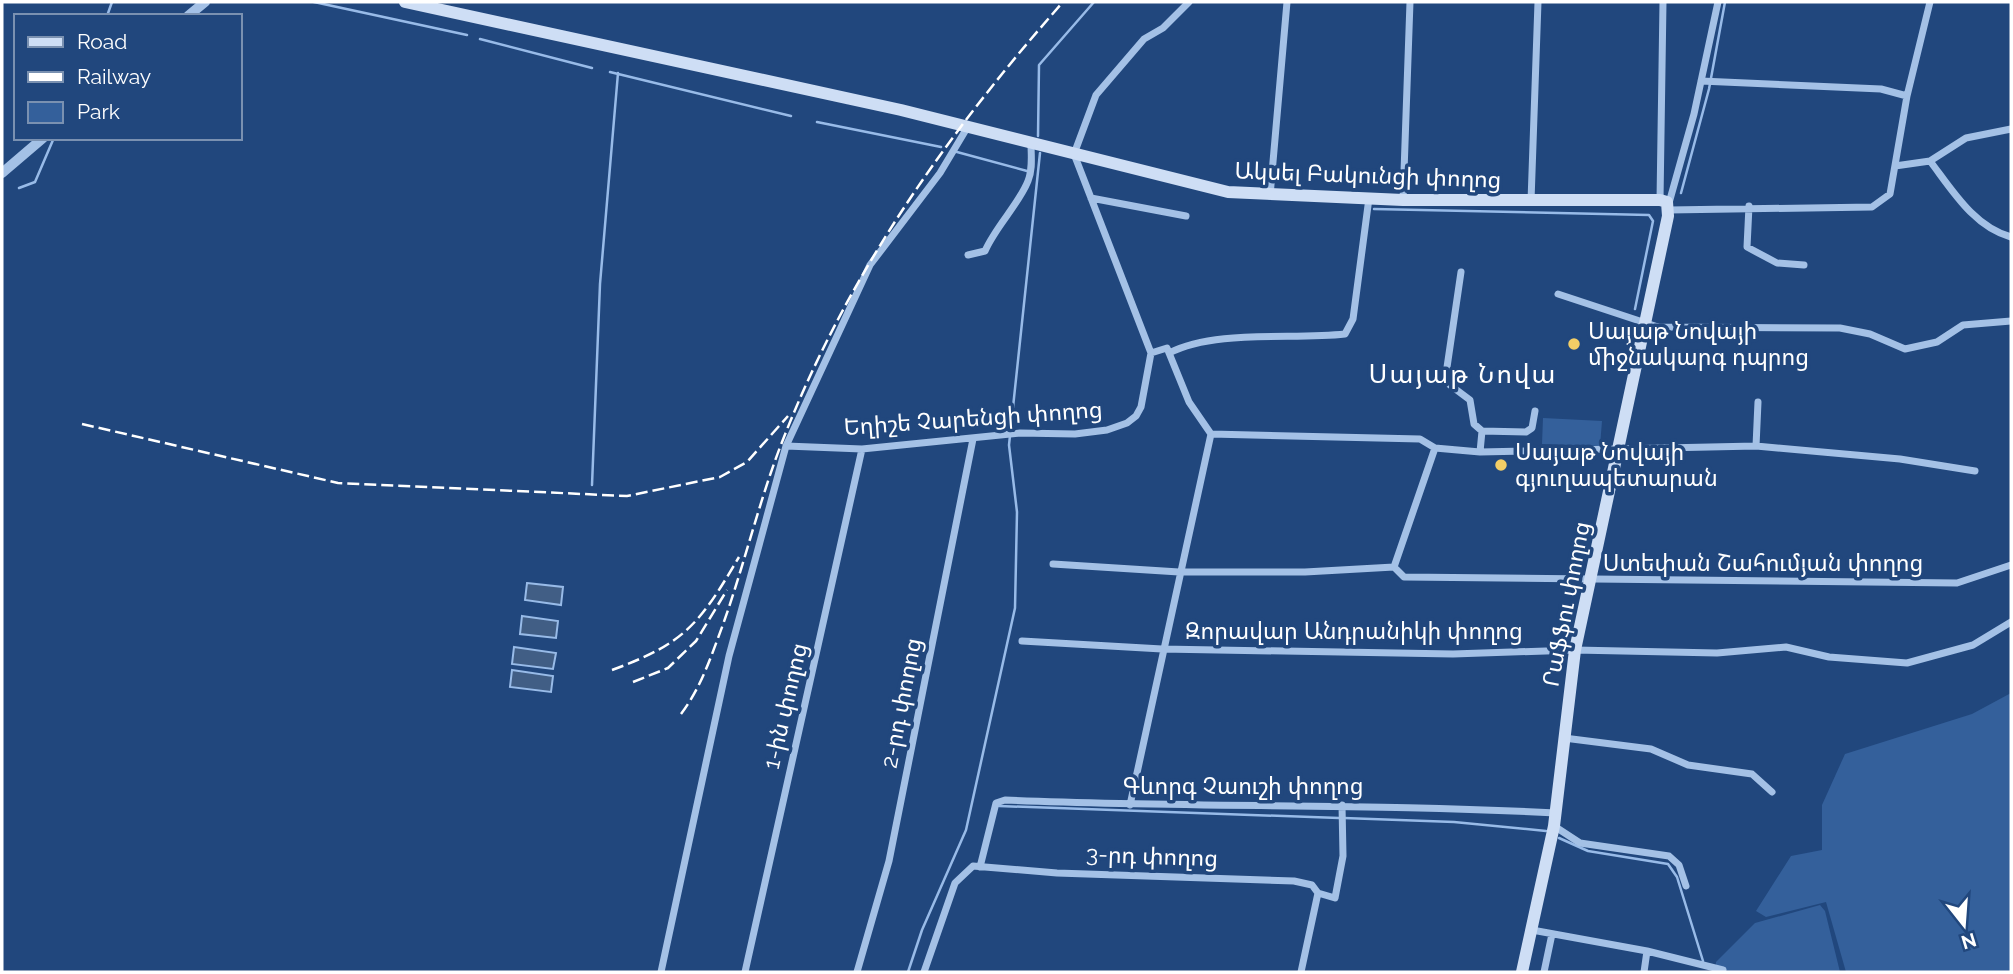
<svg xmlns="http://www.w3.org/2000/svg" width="2013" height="974" font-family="Raleway,'Noto Sans Armenian',sans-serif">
<rect width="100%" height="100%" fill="#21477d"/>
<path fill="#34609b" d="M1543,418L1602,421L1600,446L1542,444Z
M2011,693V972H1846L1826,902L1766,917L1756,911L1791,856L1822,850V805L1845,754L1972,714Z
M1820,905L1825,911L1840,972H1715L1716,962L1755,923Z"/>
<path fill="#415e85" stroke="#98bbe8" stroke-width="2" d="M527,583L563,587L561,605L525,600Z
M522,616L558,621L556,638L520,634Z
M514,647L556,653L553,669L512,664Z
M512,670L553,676L551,692L510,687Z"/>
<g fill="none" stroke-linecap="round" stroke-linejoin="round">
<path stroke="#98bbe8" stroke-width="2.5" d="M314,2L467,35
M107,16L112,2
M480,39L592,68
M610,72L791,116
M817,122L941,147
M1038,136L1039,65L1094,2
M957,152L1027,171
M19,188L35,182L53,140
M1681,193L1709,89L1725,2
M1374,209L1649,215L1653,221L1635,309
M592,485L600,284L618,73
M999,806L1339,818
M1344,818L1454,822L1546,831
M1559,838L1588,851L1668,864L1677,877L1703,961
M908,972L922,930L966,830L1015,608L1017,512L1009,445L1040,153"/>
<path stroke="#a4c1e6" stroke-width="7" d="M1701,81L1881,89L1907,96
M1930,161C1952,190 1974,227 2011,237
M1895,166L1930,161L1966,138L2011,129
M1270,196L1287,2
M1091,198L1186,216
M1403,200L1410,2
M1660,200L1663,2
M1531,201L1538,2
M1669,203L1694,114L1718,2
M1749,206L1747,247L1777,263L1804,265
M1669,210L1872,207L1890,194L1907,96L1930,2
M968,255L985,251C996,226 1019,204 1028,181C1033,169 1031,156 1031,143
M1461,272L1446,374L1450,385L1470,400L1474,424L1482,431L1480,452
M1558,294L1658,327L1840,328L1870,334L1905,349L1937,342L1963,325L2011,321
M1151,353L1167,348L1189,402L1211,434
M1169,353C1216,329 1292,340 1345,334L1353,319L1369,198
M1482,431L1526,432L1532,428L1535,411
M1211,434L1420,439L1435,448L1480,452L1756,446L1900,459L1975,471
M786,446L862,449L1020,433L1075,434L1107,430L1127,423L1136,416L1141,407L1151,353L1074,154L1096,95L1144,39L1163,28L1189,2
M1756,446L1758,402
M1053,564L1179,572H1305L1394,567L1404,577L1957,583L2011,565
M1394,567L1435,448
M1022,641L1162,649L1453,654L1575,650L1717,653L1786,647L1829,657L1907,663L1973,645L2011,622
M1564,738L1651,749L1688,765L1752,774L1772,792
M1130,805L1211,434
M1554,826L1580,843L1669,856L1679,865L1686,886
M980,867L996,803L1005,800C1189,808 1372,803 1556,813
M1318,893L1335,898L1343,856L1342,805
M1532,930L1647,951L1723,970
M661,972L729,656L786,446L870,265L940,173L967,128
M745,972L862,449
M857,972L889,861L973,439
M924,972L955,883L973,866L1057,873L1294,881L1312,885L1318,893
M1301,972L1318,893
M1544,972L1552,934
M1644,972L1647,951"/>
<path stroke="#a4c1e6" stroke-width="10" d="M188,16L205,2
M2,173L43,138"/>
<path stroke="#cedef5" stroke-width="12" d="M405,2L901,110L1228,192L1403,200H1660L1667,202L1668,216L1575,650L1554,826L1522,972"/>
<path stroke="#fff" stroke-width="2.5" stroke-dasharray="12 5" stroke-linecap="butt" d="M82,424L338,483L627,496L720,477L747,462L788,416
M612,670C686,643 700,623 739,557
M633,682L668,668L696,641L727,590
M681,714C699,690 708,665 718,638C743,572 758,502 784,437C848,274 948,132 1063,2"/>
</g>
<g fill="#f3ce66" stroke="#21477d" stroke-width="2.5">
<circle cx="1574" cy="344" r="7"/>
<circle cx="1501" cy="465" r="7"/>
</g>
<g text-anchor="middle" stroke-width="7" stroke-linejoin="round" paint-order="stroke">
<g font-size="23" fill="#fff" stroke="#21477d">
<text transform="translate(1368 175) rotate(2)" y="8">Ակսել Բակունցի փողոց</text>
<text transform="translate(973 418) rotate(-4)" y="8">Եղիշե Չարենցի փողոց</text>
<text x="1763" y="571">Ստեփան Շահումյան փողոց</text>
<text transform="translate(1566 604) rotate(-79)" y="8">Րաֆֆու փողոց</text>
<text x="1354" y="639">Զորավար Անդրանիկի փողոց</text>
<text transform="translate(901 703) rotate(-79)" y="8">2-րդ փողոց</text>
<text transform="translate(785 706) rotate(-77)" y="8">1-ին փողոց</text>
<text x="1243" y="794">Գևորգ Չաուշի փողոց</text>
<text transform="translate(1152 856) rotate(2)" y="8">3-րդ փողոց</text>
</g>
<g font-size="23" fill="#fff" stroke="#21477d" text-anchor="start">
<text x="1588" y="339">Սայաթ Նովայի<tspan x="1588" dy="26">միջնակարգ դպրոց</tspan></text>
<text x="1515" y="460">Սայաթ Նովայի<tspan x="1515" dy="26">գյուղապետարան</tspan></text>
</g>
<g font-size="26" letter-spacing="2" fill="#fff" stroke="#21477d">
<text x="1463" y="383">Սայաթ Նովա</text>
</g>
</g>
<rect width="2013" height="974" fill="none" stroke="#ffffff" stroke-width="7"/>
<rect x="14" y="14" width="228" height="126" fill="#21477d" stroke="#7a91b1" stroke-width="2"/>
<rect x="28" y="37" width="35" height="10" fill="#cedef5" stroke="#7a91b1" stroke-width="2"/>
<text x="77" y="49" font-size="21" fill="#ffffff">Road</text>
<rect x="28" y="72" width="35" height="10" fill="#ffffff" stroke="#7a91b1" stroke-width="2"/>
<text x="77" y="84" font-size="21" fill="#ffffff">Railway</text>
<rect x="28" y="102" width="35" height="21" fill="#34609b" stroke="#7a91b1" stroke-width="2"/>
<text x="77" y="119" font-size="21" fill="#ffffff">Park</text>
<g transform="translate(1964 925) rotate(163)" stroke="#21477d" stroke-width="5" paint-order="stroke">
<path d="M0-5L12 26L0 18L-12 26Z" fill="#ffffff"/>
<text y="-10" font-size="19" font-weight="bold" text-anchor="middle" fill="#ffffff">N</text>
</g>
</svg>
